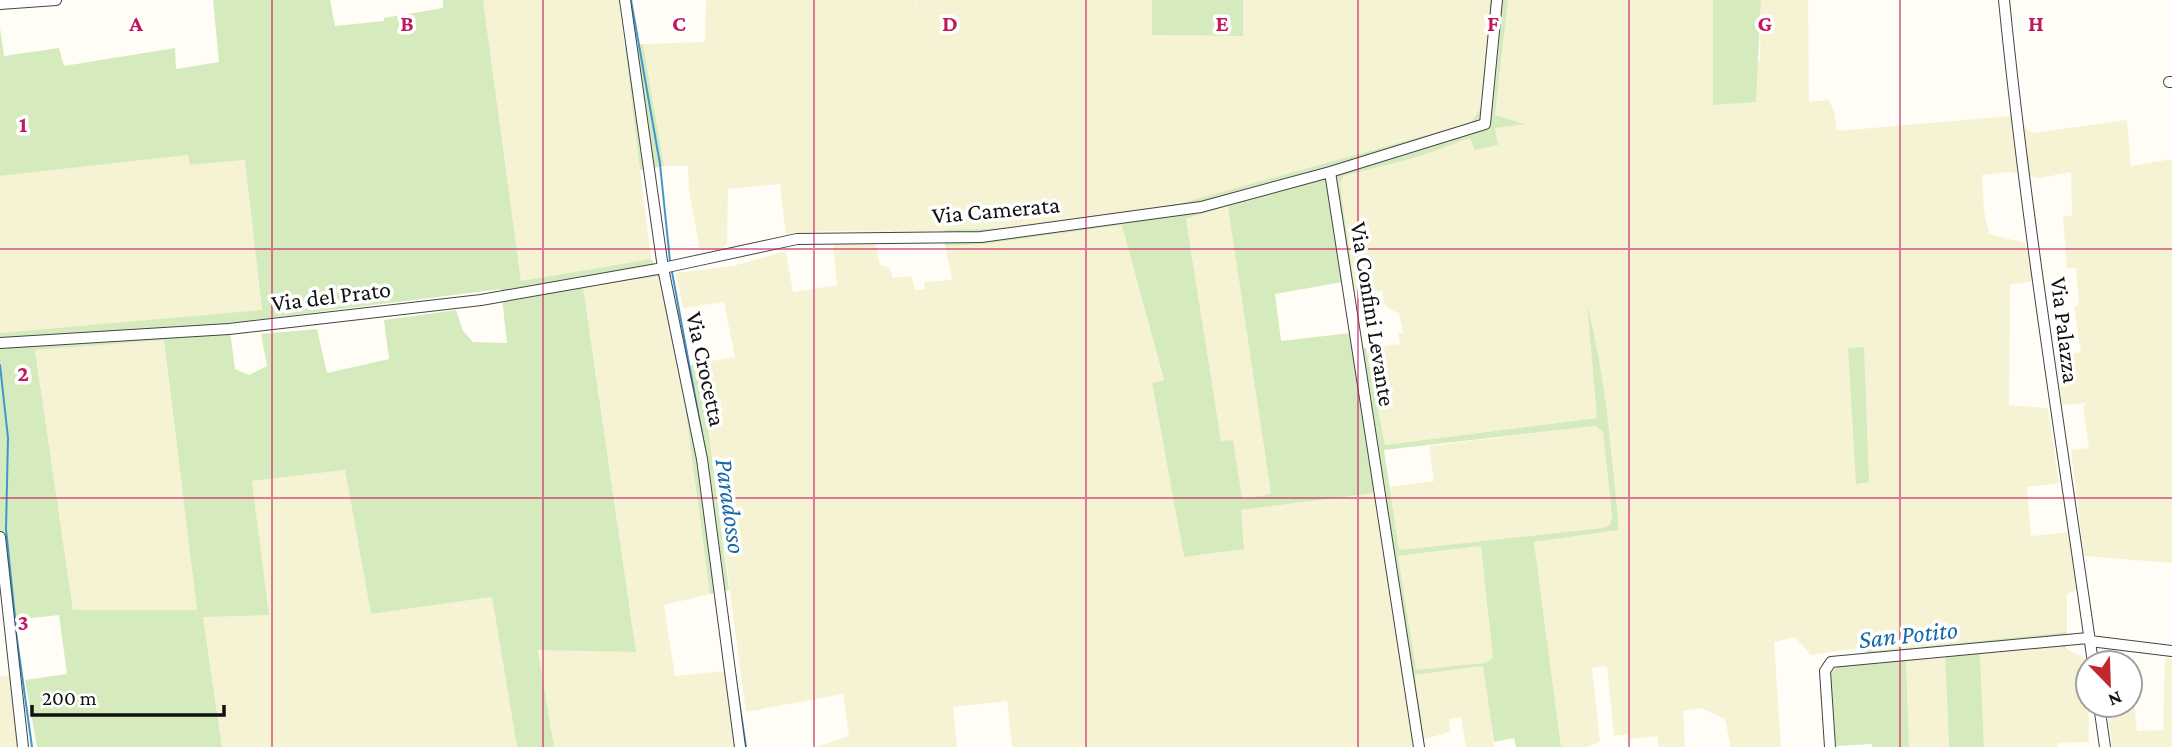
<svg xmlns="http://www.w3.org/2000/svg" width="2172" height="747" font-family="'Crimson Pro',serif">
<rect width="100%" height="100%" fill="#fffdf5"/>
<path fill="#f6f3d4" d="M483,0H619L651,259L521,282Z
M706,0H916V8L917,0H1152V35L1243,36V0H1490L1481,108L1470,123L1178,204L1011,228L921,232L825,231L786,235L780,184L728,189L727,244L720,249L700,250L689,191L688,166H664L643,44L705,42Z
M1508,0H1713V105L1760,60L1761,0H1808L1809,102L1828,100L1834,110L1837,131L2011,116L2032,133L2127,120L2131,166L2172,159V563L2084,556L2071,450L2089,448L2083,407L2086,403L2062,405L2056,356L2081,352L2074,307L2079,304L2076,268H2067L2063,217L2072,215L2071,172L2040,178L2008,172L1982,175L1984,210L1989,234L2025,243L2034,281L2010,285L2009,405L2048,408L2059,483L2027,487L2031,536L2069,532L2072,536L2077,590L2067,594V632L1900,649L1875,651L1865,647L1811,655L1795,637L1774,642L1781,747H1731L1725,719L1701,708L1683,711L1685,747H1659L1657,736L1629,739L1628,734L1614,736L1607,666L1592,668L1600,742L1587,747H1561L1534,542L1619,530L1610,434L1588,310L1597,418L1385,445L1366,348L1400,344L1398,334L1403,333L1399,314L1385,306L1382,291L1355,293L1339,183L1344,176L1418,157L1470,138L1498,145L1495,128L1523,123L1495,115Z
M188,155L191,165L246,160L262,311L0,333V176Z
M1229,206L1271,495L1241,499L1233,441L1221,442L1186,219Z
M1123,225L1164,381L1152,384L1184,557L1240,510L1377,493L1415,747H1012L1007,701L953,707L957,747H816L849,736L843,694L746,712L706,412L695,364L735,357L724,302L683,308L676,273L733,266L786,251L793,292L837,285L833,244H876L880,265L889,267L893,278L911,276L915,290L925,289L924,282L952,280L945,246L985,244Z
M660,276L680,369L710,594L664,605L675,676L725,671L735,747H554L538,649L636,652L583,287Z
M164,339L197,610H73L35,350Z
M1595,426L1603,431L1612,516L1610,525L1604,528L1399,550L1389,487L1434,481L1429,446Z
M345,470L371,614L492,597L517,747H222L203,616L269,615L252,481Z
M1482,546L1493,658L1484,663L1415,671L1398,556Z
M2059,645L2088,660L2089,742L2058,743V747H1984L1980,653Z
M1945,656L1949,747H1909L1906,660Z
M2165,658L2172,659V747H2112L2106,705H2130V664L2137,731L2163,730Z
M1484,666L1494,747H1466L1461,717L1449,719L1450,732L1424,739L1415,675Z
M10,675L18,747H0V676Z"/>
<path fill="#d5ebbd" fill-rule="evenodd" d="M213,0H330L335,26L384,21V18L443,8V0H483L521,281L651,259L660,276L583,287L636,652L538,650L554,747H517L492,597L371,614L345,470L252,481L269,615L203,617L222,747H37L25,680L67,674L59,615L5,621L0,566V333L262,310L245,160L190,165L188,155L0,176V28L4,56L59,48L64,66L175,48L176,69L219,62ZM501,289L507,343L473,342L463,331L456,310L384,320L389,359L327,373L317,329L261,334L267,366L249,375L235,369L229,323ZM164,340L197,610H73L35,350Z
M1152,0H1243V36L1152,35Z
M1490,0H1508L1495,115L1525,124L1495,128L1498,145L1475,150L1470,138L1418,157L1344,176L1340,183L1355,293L1346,294L1342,282L1275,294L1281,341L1351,333L1353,349L1366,348L1385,445L1597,418L1587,304C1606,378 1612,454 1619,530L1534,542L1561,747H1516L1514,738L1494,742L1483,666L1415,675L1424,739L1414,741L1376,493L1241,510L1244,549L1184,557L1152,383L1164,380L1122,225L985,244L945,246L944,230L1011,228L1178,204L1470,123L1481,108ZM1228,206L1271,494L1242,499L1233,440L1221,441L1186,219ZM1595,426L1603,432L1612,516L1610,525L1603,528L1399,550L1384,450ZM1481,546L1493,658L1484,663L1416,670L1398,556Z
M1713,0H1761L1756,102L1713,105Z
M643,44L664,166L640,170L625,47Z
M1864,347L1869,482L1856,484L1848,348Z
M695,364L706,412L729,590L710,594L680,369Z
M2067,632L2065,649L2059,645L1980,653L1984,747H1949L1945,656L1906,660L1909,747H1872V744L1836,746L1829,674L1837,667L1865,663L1866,647L1875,651L1900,649Z"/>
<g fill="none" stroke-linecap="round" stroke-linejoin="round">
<path stroke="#3f96cf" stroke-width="2" d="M631,0L660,164L670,261
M672,272L705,450
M0,365L8,438L6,529L16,627
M16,632L32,747
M735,674L746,747"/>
<g stroke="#444" stroke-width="12">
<path id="minor" d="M625,0L663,268L702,459L740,747
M2004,0C2026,222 2062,443 2093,663
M0,4L56,0
M2169,82H2172
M0,343L229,329L481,300L663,268L797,239L981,237L1201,207L1330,172
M0,537L23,747
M2090,641L2172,651
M2099,705L2105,747
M1419,747L1330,172L1485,124L1497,0
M1830,747L1825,671L1831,662L2088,638"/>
</g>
<use href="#minor" stroke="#fff" stroke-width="10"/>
</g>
<path fill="none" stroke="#c2185b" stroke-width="2" stroke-opacity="0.55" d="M272,0V747M543,0V747M814,0V747M1086,0V747M1358,0V747M1629,0V747M1900,0V747M0,249H2172M0,498H2172"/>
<g text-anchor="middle" stroke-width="7" stroke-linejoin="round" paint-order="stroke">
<g font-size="24" fill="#111" stroke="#fff">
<text transform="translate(996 210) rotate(-5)" y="8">Via Camerata</text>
<text transform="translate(331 296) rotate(-7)" y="8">Via del Prato</text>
<text transform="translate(1373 314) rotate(81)" y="8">Via Confini Levante</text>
<text transform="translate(2065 330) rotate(83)" y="8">Via Palazza</text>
<text transform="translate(706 369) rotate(78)" y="8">Via Crocetta</text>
</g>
<g font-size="26" font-style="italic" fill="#1768a6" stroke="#fff">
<text transform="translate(731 506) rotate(82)" y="9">Paradosso</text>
<text transform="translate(1908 634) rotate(-6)" y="9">San Potito</text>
</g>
</g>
<g font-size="23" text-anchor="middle" font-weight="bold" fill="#c2185b" stroke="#fff" stroke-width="7" stroke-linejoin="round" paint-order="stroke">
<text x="136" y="31">A</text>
<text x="407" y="31">B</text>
<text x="679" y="31">C</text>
<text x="950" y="31">D</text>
<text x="1222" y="31">E</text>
<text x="1493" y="31">F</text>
<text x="1765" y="31">G</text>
<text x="2036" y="31">H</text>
<text x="23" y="132">1</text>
<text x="23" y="381">2</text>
<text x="23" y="630">3</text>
</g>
<g transform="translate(2109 684) rotate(157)"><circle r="33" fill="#ffffff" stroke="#a0a0a0" stroke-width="2"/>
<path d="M0-5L12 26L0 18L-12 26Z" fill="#c4262e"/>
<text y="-10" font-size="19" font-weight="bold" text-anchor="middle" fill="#111111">N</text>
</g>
<path d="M32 705v10h192v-10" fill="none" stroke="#111111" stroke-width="3.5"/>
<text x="42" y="705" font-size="21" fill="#111111" stroke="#ffffff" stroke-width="5" paint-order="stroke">200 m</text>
</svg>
